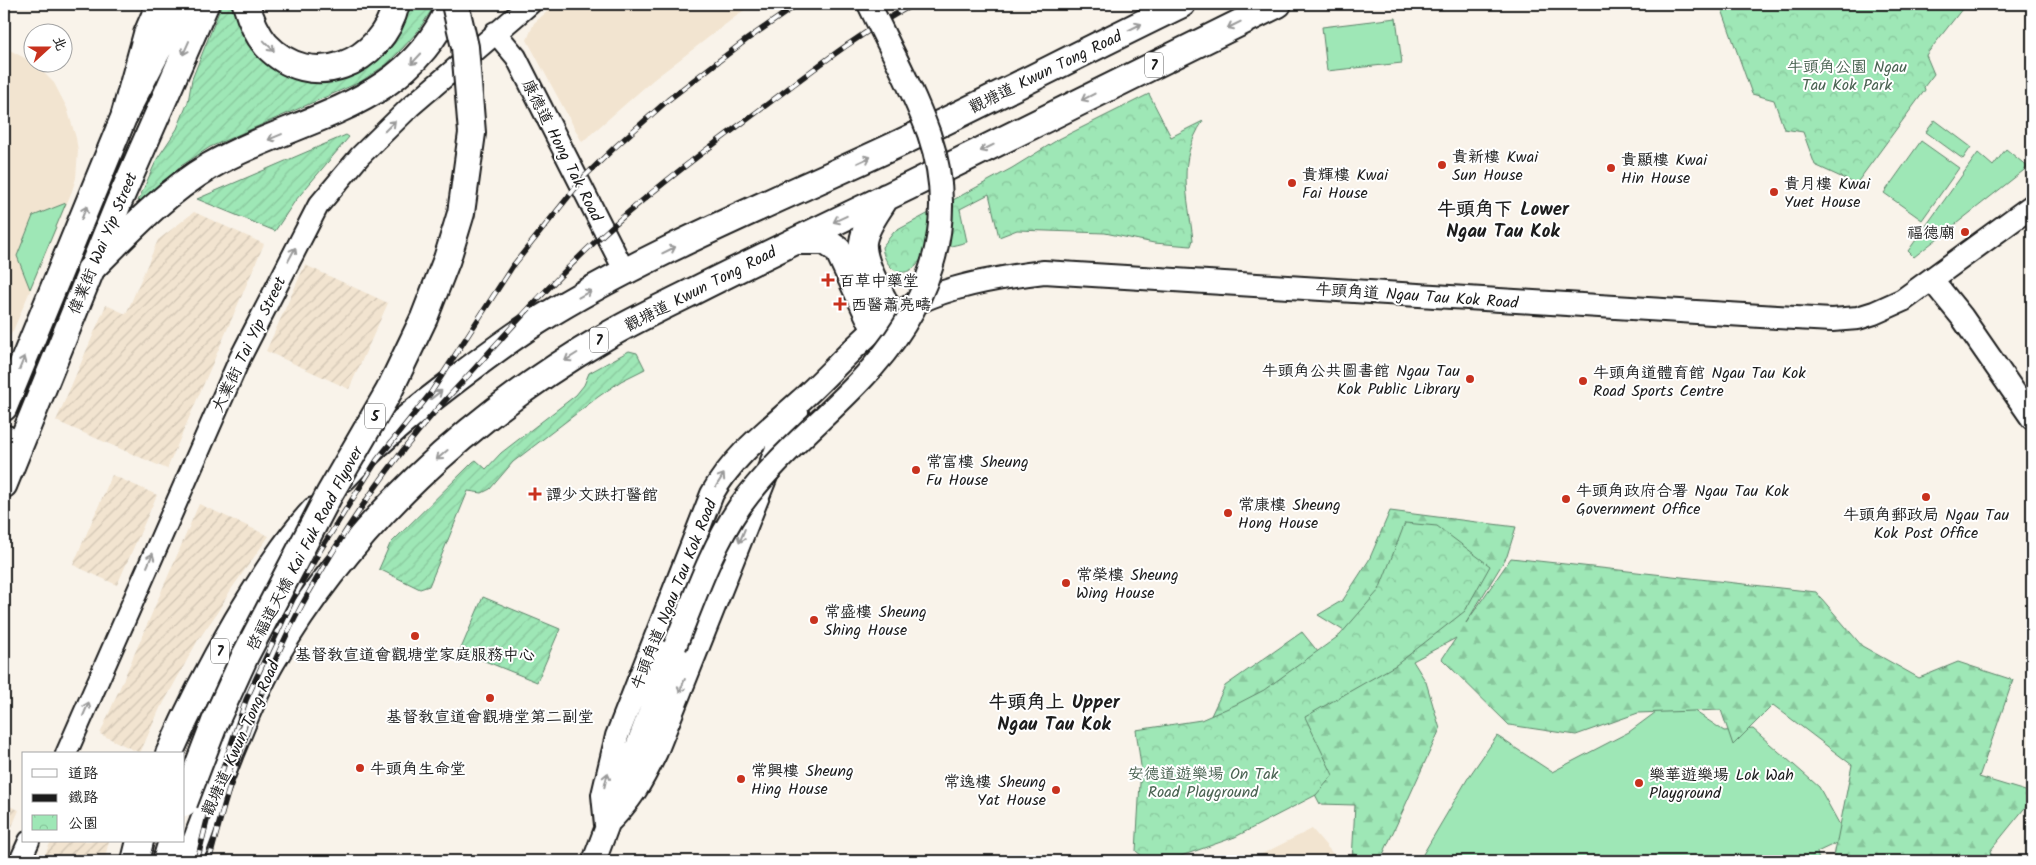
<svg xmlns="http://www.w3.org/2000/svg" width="2036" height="865" font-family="Kalam,'LXGW WenKai TC',sans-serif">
<defs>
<pattern id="industrial-furrows" width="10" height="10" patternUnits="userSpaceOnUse" patternTransform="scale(1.25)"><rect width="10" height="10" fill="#f2e4d0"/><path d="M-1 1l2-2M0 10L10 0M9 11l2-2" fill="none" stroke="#cfc3b2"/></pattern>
<pattern id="forest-firs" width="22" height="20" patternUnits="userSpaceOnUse" patternTransform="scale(1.25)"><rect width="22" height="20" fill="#9ee7b6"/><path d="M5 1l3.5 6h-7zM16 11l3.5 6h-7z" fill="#88c69c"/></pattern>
<pattern id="park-crowns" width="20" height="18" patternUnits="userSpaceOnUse" patternTransform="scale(1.25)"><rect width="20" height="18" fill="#9ee7b6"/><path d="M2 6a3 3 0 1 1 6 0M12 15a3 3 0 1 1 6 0" fill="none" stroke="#88c69c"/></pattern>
<pattern id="garden-furrows" width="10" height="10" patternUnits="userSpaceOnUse" patternTransform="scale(1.25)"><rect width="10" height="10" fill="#9ee7b6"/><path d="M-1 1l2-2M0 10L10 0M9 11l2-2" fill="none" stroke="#88c69c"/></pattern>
</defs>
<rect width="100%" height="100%" fill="#f9f3ea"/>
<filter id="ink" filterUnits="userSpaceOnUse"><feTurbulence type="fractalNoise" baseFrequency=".02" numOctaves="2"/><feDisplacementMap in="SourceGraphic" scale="10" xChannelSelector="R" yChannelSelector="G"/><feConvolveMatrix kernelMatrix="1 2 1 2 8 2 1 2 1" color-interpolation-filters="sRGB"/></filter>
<g filter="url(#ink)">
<path fill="#f2e4d0" d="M556,4H752L653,80L582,142L527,40L534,23Z
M4,47L34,63L54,83L67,108L76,138L78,151L76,178L72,191L13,331L4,344Z
M1312,829L1334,855V861H1248Z"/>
<path fill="url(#industrial-furrows)" d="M194,212L264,244L167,469L56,421L106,305L126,314L158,240Z
M305,265L388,303L349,389L266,351Z
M112,475L157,495L117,585L73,565Z
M199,504L269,536L232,588L215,616L198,640L162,706H161L140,753L100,734Z
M4,804L19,810L4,846Z
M51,841H109L104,861H42Z"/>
<path fill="#9ee7b6" stroke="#5d8269" d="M1396,18L1402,63L1327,71L1322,27Z
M1935,120L1971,147L1963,159L1926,132Z
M1921,141L1959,168L1922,220L1884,193Z
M2006,149L2028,167L1914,257L1908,251L1978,153L1993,166Z
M66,203L30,289L17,256L33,216Z
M1675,698L1724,731L1753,729L1819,787L1847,838L1817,852L1819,861H1419L1468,778L1497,736L1552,772L1629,732Z"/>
<path fill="url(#forest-firs)" stroke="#5d8269" d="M1390,511L1516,527L1507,556L1466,623L1511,558L1816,592L1862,646L1919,678L1958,662L2013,680L1979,777L2032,793V799L1990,851L1993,861H1833L1852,765L1773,705L1733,745L1721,710L1638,713L1576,735L1509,725L1442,659L1456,638L1413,661L1426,682L1440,729L1380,861H1352L1355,805L1320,804L1285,737L1200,739L1225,686L1302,632L1339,678L1354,637L1318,615L1343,600L1369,560Z"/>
<path fill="url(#park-crowns)" stroke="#5d8269" d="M1720,4H1966L1926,55L1934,74L1924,87L1925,90L1856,184L1815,165L1803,132L1784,129L1774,100L1752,94Z
M1149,94L1171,137L1203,121C1176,162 1188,195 1193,240L1191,246L1154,243L1105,233L1017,230L999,237L989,194L960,209L967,242C954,246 937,248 925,254C921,257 919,263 916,266C898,282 884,264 882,247L894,232L1012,168L1059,139Z
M1405,523L1437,526L1490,566L1465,611L1396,665L1305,717L1333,775L1316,795L1235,837L1167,861H1148L1136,851L1141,766L1136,730L1201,720L1235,705L1264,690L1340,635L1379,590Z"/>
<path fill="url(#garden-furrows)" stroke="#5d8269" d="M222,4H236L316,78L405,4H429L431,11L418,31L403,48L387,64L360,82L210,147L181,166L141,201H138L157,159L177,129L188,102L192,79Z
M346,135L349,137L295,201L275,231L197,199Z
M629,351L637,353L645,369L621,381L598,397L513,462L490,489L482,493L468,491L429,586L420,589L379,569L390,544L473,462L476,460L486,469L501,453L576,395L584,385L589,373Z
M483,597L560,629L537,682L460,651Z"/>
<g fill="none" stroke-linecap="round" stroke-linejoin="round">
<g stroke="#1c1c1c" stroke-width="24">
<path id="tertiary" d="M495,32L516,57L625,272
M66,754L240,358L318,206L360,156L410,107L530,4
M20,861L29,841"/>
</g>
<g stroke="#1c1c1c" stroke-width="26">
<path id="secondary" d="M1932,280L1962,317L2032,418
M4,436L20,443
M606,825L603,795L617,736L712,494C733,456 768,430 800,401C826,378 848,352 874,330C921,290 985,279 1044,272L1777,317L1832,320L1858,318L1874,313L1903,300L2032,206
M606,825C631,801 641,783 656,752L776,451L797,412
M594,861L675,646"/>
</g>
<g stroke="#1c1c1c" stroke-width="29">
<path id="primary" d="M4,408L125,114L162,43L180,4
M4,485L119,202L206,4"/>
</g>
<g stroke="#1c1c1c" stroke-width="30">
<path id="trunk" d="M246,4C250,18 256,33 266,45C311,93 382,64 396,4
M125,114L147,34L160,4
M886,197C878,211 865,226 863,242C861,263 883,298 892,317
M797,241H825L838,250L875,329
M90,270C127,233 164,193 210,166C299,115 406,110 451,4
M343,478C373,446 407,417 441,391C472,367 503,343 536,322C650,251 777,201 898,144C994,98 1087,50 1182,4
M169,754C189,708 212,664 237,621C260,583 284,544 314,511
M135,861L140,841
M166,861L172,841
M189,861C202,825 216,789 230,753C243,722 255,690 272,661C350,526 471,415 605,337C632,321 660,308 688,294C755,260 822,228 889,196C1019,133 1148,68 1278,4"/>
</g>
<use href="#tertiary" stroke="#fff" stroke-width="20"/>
<use href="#secondary" stroke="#fff" stroke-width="22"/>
<use href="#primary" stroke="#fff" stroke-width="25"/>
<use href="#trunk" stroke="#fff" stroke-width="26"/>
<g stroke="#1c1c1c" stroke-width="5.5">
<path id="rail" d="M197,861L211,804L246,700L293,599L321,549L377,460L430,394L512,267L585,176L614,148L668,100L746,40L798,4
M209,861C232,773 259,684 303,603C336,543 377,481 421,428C438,407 457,388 475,368C514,324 554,280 597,240C645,196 697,156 749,118C803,78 855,35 914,4"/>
</g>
<use href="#rail" stroke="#fff" stroke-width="4" stroke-dasharray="11" stroke-linecap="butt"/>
<g stroke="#1c1c1c" stroke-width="26" stroke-linecap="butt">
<path id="secondary-bridge" d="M675,646C694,599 711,548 740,506C774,459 820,423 860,381C926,313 961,227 929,134C913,89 889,46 869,4"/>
</g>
<g stroke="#1c1c1c" stroke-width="30" stroke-linecap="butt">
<path id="trunk-bridge" d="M184,803L215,722L245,656L330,493L389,391L424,318L447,259L461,213L472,133L465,47L455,4"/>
</g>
<use href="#secondary-bridge" stroke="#fff" stroke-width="22"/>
<use href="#trunk-bridge" stroke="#fff" stroke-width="26"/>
</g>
<defs><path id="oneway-shaft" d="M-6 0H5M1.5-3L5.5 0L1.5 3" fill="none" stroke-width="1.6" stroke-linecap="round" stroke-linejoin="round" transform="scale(1.25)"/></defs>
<g stroke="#999">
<use href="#oneway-shaft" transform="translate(1234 25) rotate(154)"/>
<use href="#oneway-shaft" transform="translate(1135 27) rotate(-26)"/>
<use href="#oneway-shaft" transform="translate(269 46) rotate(46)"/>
<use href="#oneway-shaft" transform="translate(186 48) rotate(114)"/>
<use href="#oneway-shaft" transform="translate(416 59) rotate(133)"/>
<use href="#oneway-shaft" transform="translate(1088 97) rotate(153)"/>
<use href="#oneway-shaft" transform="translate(390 126) rotate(-45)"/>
<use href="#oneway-shaft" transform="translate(275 137) rotate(157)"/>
<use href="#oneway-shaft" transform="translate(987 148) rotate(154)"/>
<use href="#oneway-shaft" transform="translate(864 160) rotate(-25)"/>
<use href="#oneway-shaft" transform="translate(84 213) rotate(-68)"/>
<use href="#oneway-shaft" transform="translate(840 219) rotate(155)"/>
<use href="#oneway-shaft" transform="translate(669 250) rotate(-26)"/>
<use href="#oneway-shaft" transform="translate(292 254) rotate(-62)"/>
<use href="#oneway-shaft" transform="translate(585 294) rotate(-29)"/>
<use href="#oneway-shaft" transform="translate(571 357) rotate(148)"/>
<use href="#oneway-shaft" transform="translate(22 363) rotate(-68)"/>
<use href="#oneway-shaft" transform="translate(436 395) rotate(-38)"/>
<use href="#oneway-shaft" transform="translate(442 455) rotate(139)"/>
<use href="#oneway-shaft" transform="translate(720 480) rotate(-58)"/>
<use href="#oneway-shaft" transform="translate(742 536) rotate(112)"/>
<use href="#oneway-shaft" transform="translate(150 560) rotate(-67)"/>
<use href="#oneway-shaft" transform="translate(682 686) rotate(112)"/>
<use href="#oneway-shaft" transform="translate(86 709) rotate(-67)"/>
<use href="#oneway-shaft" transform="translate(606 780) rotate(-77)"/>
</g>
</g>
<g fill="#c8321e" stroke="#fff" stroke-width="2">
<circle cx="1442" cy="165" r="5"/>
<circle cx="1611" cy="168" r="5"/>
<circle cx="1292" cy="183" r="5"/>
<circle cx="1774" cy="192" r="5"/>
<circle cx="1965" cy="232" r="5"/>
<path d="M825.5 272.5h5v5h5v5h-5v5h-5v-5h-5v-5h5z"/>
<path d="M837.5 296.5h5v5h5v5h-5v5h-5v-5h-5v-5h5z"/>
<circle cx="1470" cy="379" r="5"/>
<circle cx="1583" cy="381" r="5"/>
<circle cx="916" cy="470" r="5"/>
<path d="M532.5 486.5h5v5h5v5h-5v5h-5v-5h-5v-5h5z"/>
<circle cx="1926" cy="497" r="5"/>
<circle cx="1566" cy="499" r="5"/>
<circle cx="1228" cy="513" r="5"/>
<circle cx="1066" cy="583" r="5"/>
<circle cx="814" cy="620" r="5"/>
<circle cx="415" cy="636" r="5"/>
<circle cx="490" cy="698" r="5"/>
<circle cx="360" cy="768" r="5"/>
<circle cx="741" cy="779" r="5"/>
<circle cx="1639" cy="783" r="5"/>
<circle cx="1056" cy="790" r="5"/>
</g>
<g text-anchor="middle" stroke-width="4" stroke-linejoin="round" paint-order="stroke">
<g fill="#fff" stroke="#606060" stroke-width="1">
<rect x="1145" y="52.5" width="18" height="25" rx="4"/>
<rect x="590" y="327.5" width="18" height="25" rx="4"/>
<rect x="365" y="403.5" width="20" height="25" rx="4"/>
<rect x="211" y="638.5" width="18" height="25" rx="4"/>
</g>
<g font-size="15" font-weight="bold" fill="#1c1c1c">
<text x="1154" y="70">7</text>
<text x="599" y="345">7</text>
<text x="375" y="421">5</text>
<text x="220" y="656">7</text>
</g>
<g font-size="16" fill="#4a6352" stroke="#fff">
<text x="1847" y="72">牛頭角公園 Ngau<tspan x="1847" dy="18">Tau Kok Park</tspan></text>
<text x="1203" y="779">安德道遊樂場 On Tak<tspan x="1203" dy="18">Road Playground</tspan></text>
</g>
<g font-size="16" fill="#1c1c1c" stroke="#fff">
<text transform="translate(1045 71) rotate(-26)" y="6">觀塘道 Kwun Tong Road</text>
<text transform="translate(563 150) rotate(63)" y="6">康德道 Hong Tak Road</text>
<text transform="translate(102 243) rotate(-67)" y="6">偉業街 Wai Yip Street</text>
<text transform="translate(700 288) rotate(-27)" y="6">觀塘道 Kwun Tong Road</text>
<text transform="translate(1417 295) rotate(4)" y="6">牛頭角道 Ngau Tau Kok Road</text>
<text transform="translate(248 344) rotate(-64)" y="6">大業街 Tai Yip Street</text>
<text transform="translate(304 548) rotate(-62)" y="6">啓福道天橋 Kai Fuk Road Flyover</text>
<text transform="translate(673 594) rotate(-68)" y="6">牛頭角道 Ngau Tau Kok Road</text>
<text transform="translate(240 738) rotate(-66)" y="6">觀塘道 Kwun Tong Road</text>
</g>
<g font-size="16" fill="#1c1c1c" stroke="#fff" text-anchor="start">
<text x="1452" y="162">貴新樓 Kwai<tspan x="1452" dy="18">Sun House</tspan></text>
<text x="1621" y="165">貴顯樓 Kwai<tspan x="1621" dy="18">Hin House</tspan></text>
<text x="1302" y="180">貴輝樓 Kwai<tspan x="1302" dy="18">Fai House</tspan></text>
<text x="1784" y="189">貴月樓 Kwai<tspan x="1784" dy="18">Yuet House</tspan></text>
<text x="1955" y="238" text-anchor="end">福德廟</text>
<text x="839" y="286">百草中藥堂</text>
<text x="851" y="310">西醫蕭亮疇</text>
<text x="1460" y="376" text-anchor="end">牛頭角公共圖書館 Ngau Tau<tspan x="1460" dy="18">Kok Public Library</tspan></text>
<text x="1593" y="378">牛頭角道體育館 Ngau Tau Kok<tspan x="1593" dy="18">Road Sports Centre</tspan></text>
<text x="926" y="467">常富樓 Sheung<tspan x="926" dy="18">Fu House</tspan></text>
<text x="1576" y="496">牛頭角政府合署 Ngau Tau Kok<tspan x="1576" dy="18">Government Office</tspan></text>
<text x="546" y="500">譚少文跌打醫館</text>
<text x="1238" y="510">常康樓 Sheung<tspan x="1238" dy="18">Hong House</tspan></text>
<text x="1926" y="520" text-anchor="middle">牛頭角郵政局 Ngau Tau<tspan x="1926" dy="18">Kok Post Office</tspan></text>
<text x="1076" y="580">常榮樓 Sheung<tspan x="1076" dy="18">Wing House</tspan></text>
<text x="824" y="617">常盛樓 Sheung<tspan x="824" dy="18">Shing House</tspan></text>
<text x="415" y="660" text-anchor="middle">基督教宣道會觀塘堂家庭服務中心</text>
<text x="490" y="722" text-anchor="middle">基督教宣道會觀塘堂第二副堂</text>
<text x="370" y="774">牛頭角生命堂</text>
<text x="751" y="776">常興樓 Sheung<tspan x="751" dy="18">Hing House</tspan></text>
<text x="1649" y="780">樂華遊樂場 Lok Wah<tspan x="1649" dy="18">Playground</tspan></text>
<text x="1046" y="787" text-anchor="end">常逸樓 Sheung<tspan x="1046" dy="18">Yat House</tspan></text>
</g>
<g font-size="19" font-weight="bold" fill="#1c1c1c" stroke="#fff">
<text x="1503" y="215">牛頭角下 Lower<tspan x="1503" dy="22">Ngau Tau Kok</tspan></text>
<text x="1054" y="708">牛頭角上 Upper<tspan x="1054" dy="22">Ngau Tau Kok</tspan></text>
</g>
</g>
<rect width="2036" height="865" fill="none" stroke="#fff" stroke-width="20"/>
<rect x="10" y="10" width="2016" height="845" fill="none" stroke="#1c1c1c" stroke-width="2" filter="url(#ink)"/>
<rect x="22" y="752" width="162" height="90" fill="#ffffff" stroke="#a4a4a4"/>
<rect x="32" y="769" width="25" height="8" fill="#ffffff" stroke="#a4a4a4"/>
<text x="68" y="778" font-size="15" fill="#1c1c1c">道路</text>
<rect x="32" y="794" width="25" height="8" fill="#1c1c1c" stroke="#a4a4a4"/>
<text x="68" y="802" font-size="15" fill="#1c1c1c">鐵路</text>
<rect x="32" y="815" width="25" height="15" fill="url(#park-crowns)" stroke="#a4a4a4"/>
<text x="68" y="828" font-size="15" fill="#1c1c1c">公園</text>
<g transform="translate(48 48) rotate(69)"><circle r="24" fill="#ffffff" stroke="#a4a4a4"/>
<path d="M0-4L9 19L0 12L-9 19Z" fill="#c8321e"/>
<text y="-8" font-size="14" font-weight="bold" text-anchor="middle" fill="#1c1c1c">北</text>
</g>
</svg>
